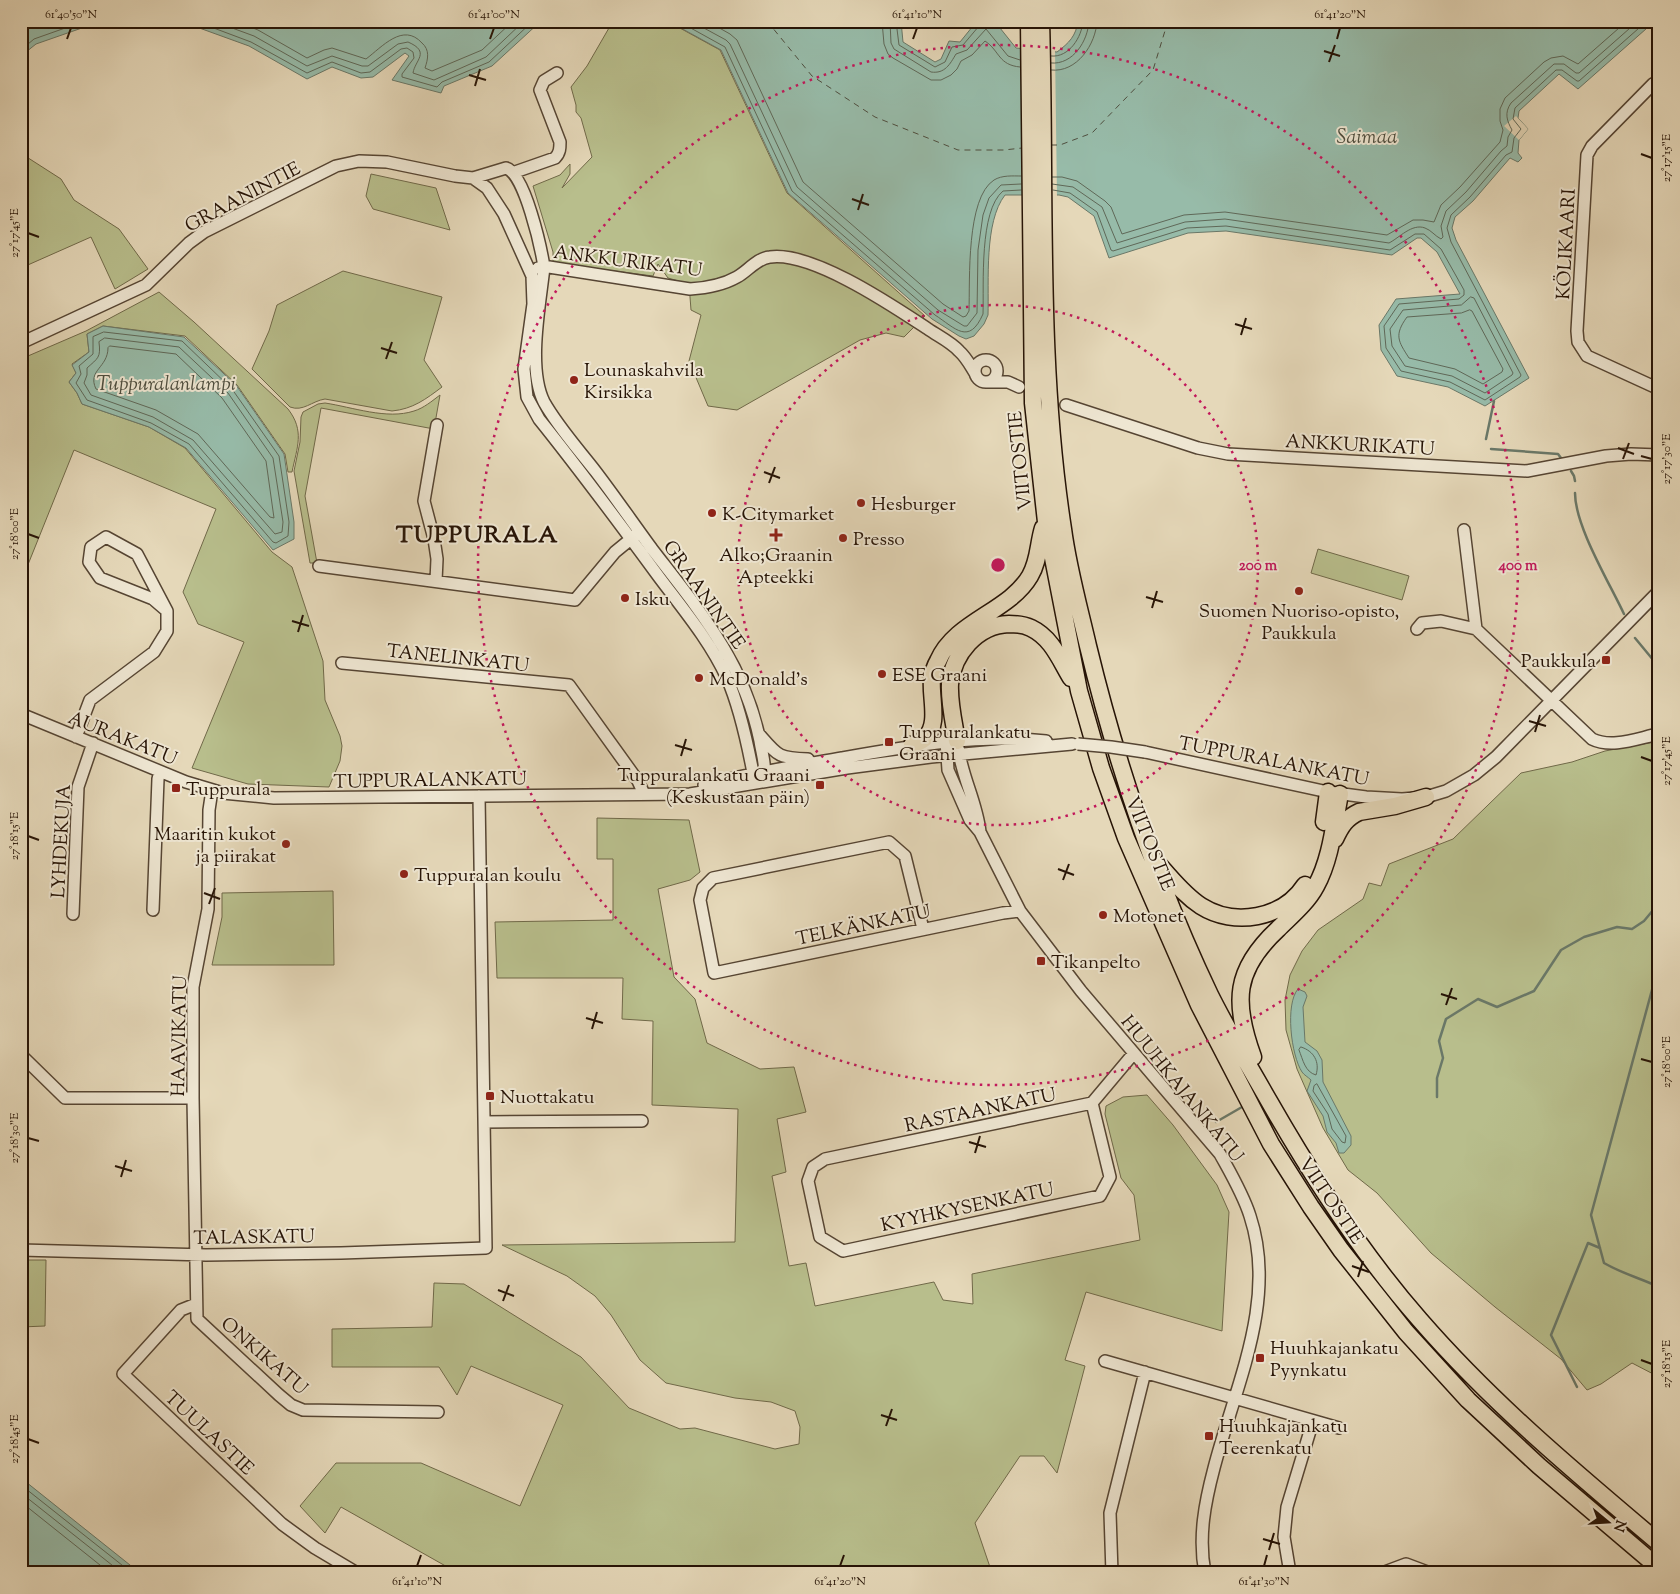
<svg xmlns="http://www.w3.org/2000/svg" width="1680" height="1594" font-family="'Sorts Mill Goudy',serif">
<rect width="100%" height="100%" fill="#e5d8b9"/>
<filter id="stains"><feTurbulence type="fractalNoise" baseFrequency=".004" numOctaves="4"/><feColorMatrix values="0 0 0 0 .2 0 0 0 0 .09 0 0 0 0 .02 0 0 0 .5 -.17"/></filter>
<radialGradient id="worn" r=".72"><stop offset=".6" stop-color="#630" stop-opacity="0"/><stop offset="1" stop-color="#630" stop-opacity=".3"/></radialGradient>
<path fill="#b8be8c" stroke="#706949" d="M613,21H667L720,50L787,193L925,316L904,337L886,333L860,340L737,410L708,406L689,361L701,315L691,310L689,284L668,278L658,264L653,276L553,263V252L533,186L560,175L570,164V174L562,188L592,157L581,118L576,112V105L571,87L587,66Z
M22,154L61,179L74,200L119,229L148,269L115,289L91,237L21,268Z
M371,174L436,188L450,230L373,209L366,196Z
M343,271L442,297L424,360L442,387C426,399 413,409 392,411L325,399C312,401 303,412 290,407L252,369L269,331L277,305Z
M159,292L194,322L288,409C305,431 297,447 292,472H288L285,454L237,385L185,336L103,326L87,334L89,352L72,364L76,373L69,382L77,393L82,404L149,427L185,448L272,552L292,567L323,661L325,700L340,736L342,746L340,761L329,787L248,784L192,768L244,642L198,624L183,592L216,509L74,450L21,582V359L86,331Z
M440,395L434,429L321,408L305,496L317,563H310L294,471L300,442L301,417L303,412L318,404L325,403C352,407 387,420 414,411C424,408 432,401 440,395Z
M1318,549L1409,576L1402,600L1311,573Z
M1659,741V1377L1632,1363L1601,1384L1587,1390L1561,1359L1495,1307L1431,1253L1377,1193L1348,1170L1323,1128L1297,1069L1286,1030L1285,1000L1290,975L1302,951L1318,930L1363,899L1369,883L1381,886L1389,864L1453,839L1521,773L1572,762L1605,751Z
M597,818L689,820L700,872L690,880L658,889L674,977L695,999L707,1043L760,1069L794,1067L806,1112L777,1119L786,1172L772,1176L789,1266L806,1263L815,1306L934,1282L943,1300L973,1304L972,1274L1140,1240L1134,1195L1121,1178L1105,1114L1106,1106L1123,1097L1147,1095L1173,1125L1217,1185L1229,1212L1222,1331L1086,1292L1065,1360L1085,1366L1057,1473L1044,1456H1020L975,1523L992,1573H458L341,1507L325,1533L300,1506L336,1463H421L520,1506L563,1405L471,1366L457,1395L439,1367H332V1329L432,1327L434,1283L464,1284L581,1357L629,1408L680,1429L695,1428L775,1449L799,1444L800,1427L795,1411L771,1402L735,1398L666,1383L640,1360L611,1315L595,1296L567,1276L502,1245L735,1242L738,1109L652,1105L653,1021L622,1019L623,978H497L495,922L613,920V859H597Z
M333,891L334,965H212L222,917V893Z
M21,1260H46L45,1326L21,1327Z"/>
<path fill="#97bba9" stroke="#6a7868" d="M21,21H102L36,44L21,56Z
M180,21H541L492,66L444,86L441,93L392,80L409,56L405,53L373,77L361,78L332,67L307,79L249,46Z
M668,21H901L903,42L935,62L941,59L949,41L960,42L977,21L996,23L1016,48L1057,52C1069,43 1076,36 1078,21H1655L1578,89L1559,74L1519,111L1518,118L1528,129L1519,140L1518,153L1522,158L1518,162L1510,158L1473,201L1455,217L1452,228L1456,240L1529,378L1485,406L1448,387L1397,376L1381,350L1379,325L1396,299L1460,294L1437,252L1421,238H1417L1392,255L1226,231L1188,233L1109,258L1094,216L1068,197L1059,195H1005C984,222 989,281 988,315L984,324L974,336L966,339L959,336L932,319L788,193L721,50Z
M103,326L184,337L236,385L284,454L294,522V539L273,550L186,448L149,427L82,404L77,393L69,382L76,373L72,365L89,352L87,334Z
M1298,989L1305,992L1307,996L1303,1007L1305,1042L1317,1051L1322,1060L1323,1082L1351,1136V1145L1344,1153H1339L1336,1143L1327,1132L1323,1116L1307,1091L1311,1080C1308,1077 1304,1075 1302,1072C1291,1055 1285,1004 1298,989Z
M21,1478L140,1573H21Z"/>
<path fill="#e5d8b9" d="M1022,46L1055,49L1057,198H1024Z
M1516,116L1528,129L1519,140L1504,126Z"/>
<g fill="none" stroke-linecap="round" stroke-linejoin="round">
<path stroke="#5f6858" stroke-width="1" d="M195,21L251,42L307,73L332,62L361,73L370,72L401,49L407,48L413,52L414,58L402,74V77L437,87L442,82L489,62L533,21
M213,21L254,36L307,66L332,56L362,66H368L398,44L408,42C431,52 415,60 413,73L434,80L486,57L524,21
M235,21L258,30L307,58L324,50L332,48L366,59C382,47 403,22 422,43C430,50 428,59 425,68L432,71L482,50L513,21
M678,21L725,47L792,191L935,315C955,328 969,346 983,314C984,284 979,211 1003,191L1021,190
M691,21L726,40L730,44L797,187L938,310L964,326H967L977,313L978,250L983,215L989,198L1001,185L1021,184
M707,21L730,34L737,40L803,182L943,304L963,317L966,316L969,311C970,280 966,198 994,180C1002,175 1013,176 1021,176
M882,21L884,44L888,54L893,58L931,80H941L951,75L957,69L961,61L972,55L985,41C1000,51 998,65 1020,67
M890,21L891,43L894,49L931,72C945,74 950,64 956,54L967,50L986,29L1008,56L1020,60
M896,21L899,45L935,67L945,62L952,47L963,45L979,26L980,21
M21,50L34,39L85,21
M1051,56C1069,58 1082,37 1083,21
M1051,63C1073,65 1088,41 1089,21
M1051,70C1077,73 1096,44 1097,21
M1052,177H1062L1077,181L1105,201L1111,207L1122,234L1184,215L1225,212L1387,235L1413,220H1423L1434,222L1441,205L1460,187L1500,142L1503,130L1500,121V109L1505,98L1544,62L1551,58L1563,56L1578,64L1627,21
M1052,184L1073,187L1102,207L1117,243L1185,222L1225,219L1389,243C1399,238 1412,223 1425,228C1431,230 1435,236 1441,239L1443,237L1441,226L1446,211L1466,192L1501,151L1507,146L1508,137L1512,130C1507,121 1504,113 1511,103L1554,64H1564L1576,73H1579L1638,21
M1053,190L1070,193L1097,212L1111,250L1113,251L1187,228L1226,226L1390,250L1415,234H1424L1441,249L1464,290V295L1459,299L1399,304L1384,326L1386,348L1401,371L1450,382L1485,400L1520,377L1521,375L1451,242L1447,228L1451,215L1470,197L1506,155L1512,152L1514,138L1521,129L1513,119L1515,108L1556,70H1562L1577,81H1579L1647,21
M1471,297L1474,298L1513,373L1512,375L1485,393L1452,376L1405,366L1392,346L1390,329L1403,310L1461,305Z
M1470,310L1472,311L1503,369L1502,372L1483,384L1455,369L1409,358C1398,341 1394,335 1407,317L1461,313Z
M104,332L182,341L232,389L279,456L289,522L288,536L276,543L273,542L189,444L151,423L87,400L76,383L81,374L79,366L93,354V337Z
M105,338L179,347L228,393L273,458L283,522L282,532L275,534L193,440L153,417L91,395L84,383L87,375V368C98,358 101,358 99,342Z
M110,346L176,354L222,398L266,461L274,518L270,517L198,434L156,410L96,389C87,370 108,368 108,348Z
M1301,1047C1314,1051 1320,1062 1316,1075C1305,1072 1303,1060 1299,1050Z
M1317,1084L1346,1136L1345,1143L1342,1142L1332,1129L1328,1114L1313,1091L1314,1086Z
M21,1485L132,1573
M21,1493L122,1573
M21,1502L110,1573"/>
<path stroke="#6a7868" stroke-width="2.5" d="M1486,439L1494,401
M1491,449L1558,454L1561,458
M1571,471L1574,476L1575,481
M1575,493C1575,526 1609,582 1624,614
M1635,638L1659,667
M1659,964L1591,1215L1604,1263C1623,1274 1640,1278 1659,1287
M1437,1097V1078L1443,1058L1439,1041L1446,1019L1478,999L1497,1007L1534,991L1561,950L1584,937L1617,927L1632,929L1644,921L1659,903
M1216,1122L1242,1107
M1577,1387L1551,1335L1588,1243L1600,1248"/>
<path stroke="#4e4e3f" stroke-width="1" stroke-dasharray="6 5" stroke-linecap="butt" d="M767,21L812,76L875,117L958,150H1004L1022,148
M1051,145H1060L1092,133L1153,70L1168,21"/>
<g stroke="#564533" stroke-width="14">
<path id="minor" d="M1659,82L1653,84L1592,146L1587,155L1577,331L1578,342L1587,356L1659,389
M515,172L555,158C560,153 560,148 560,142L540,90L544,81L557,73
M473,178L506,168C525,174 541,248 544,267C540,305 527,368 544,402C558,427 579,450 596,472C615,497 633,523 652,549C699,610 744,662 760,741C762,755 768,769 761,781
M538,268L549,267L690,289C706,288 723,285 737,277C748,271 757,258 770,257C812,251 893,306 928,329C938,336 951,342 959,351C966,357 970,365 975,373
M21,343L146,285L189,243L204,232L336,166L359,161L387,162L455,176L473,178L487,188L504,214L532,276L533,304L524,369L527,397L539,419C580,470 620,524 659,577C683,609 710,641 727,678C740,708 747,741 753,773L756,779L761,781
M975 371a11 11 0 1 1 22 0a11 11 0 1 1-22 0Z
M990,382H1008L1019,387
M1066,405L1198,448L1228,454L1527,471L1606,456L1631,454L1659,455
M1464,530L1476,629L1592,739C1612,749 1638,738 1659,734
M319,566L575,600L615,552L637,534
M436,581L437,559L434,539L424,501L437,425
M1417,629L1422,623L1441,621L1476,629
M342,663L569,685L638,781L644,794
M21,714L186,782L223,793L274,798L690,794L847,768L931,757L1072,744
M759,734C778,756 778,758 808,759
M76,737L90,700L154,652L167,631V611L137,554L106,537L91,547L89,562L100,578L153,599L167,611
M946,741L948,770L970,820L980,832L1020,911L1081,991L1220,1154C1231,1174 1243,1194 1250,1216C1278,1301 1235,1386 1214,1468C1205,1502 1198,1537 1205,1573
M958,747C962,777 977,803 980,832
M1145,752L1328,792L1366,797L1402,799L1426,797L1446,791L1474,775L1496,757L1659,591
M704,785C750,773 796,766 842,758C910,746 977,734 1046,741
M212,790L209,810L208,909L193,987V1098L197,1319L279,1395L291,1405L303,1410L438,1412
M153,910L158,779L160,772
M73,914L78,787L93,743
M923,929L905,856L889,842L713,878L703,888L700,900L714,973L1003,913L1020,911
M21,1055L65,1098H193
M1092,1103L1110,1177L1100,1196L843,1251L820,1237L808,1181L813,1167L825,1159L1092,1103L1134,1053
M484,1122L642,1121
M21,1250L206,1255L341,1253L486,1248L479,796
M196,1304L181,1310L123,1374L282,1524L315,1548L357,1573
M1105,1361L1339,1428
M1112,1573L1110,1513L1145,1372
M1290,1573L1284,1537L1287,1507L1313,1421
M1382,1573L1406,1564L1430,1573"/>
</g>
<g stroke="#271406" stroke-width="19">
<path id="highway" d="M1029,21L1033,403L1046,522L1079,691L1101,768L1126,838L1199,1005L1271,1144L1311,1207L1341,1250L1406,1332L1468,1400L1539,1466L1659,1568
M1041,21C1046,190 1037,361 1063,529C1068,568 1079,607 1088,646C1117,766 1157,884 1210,995C1228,1031 1249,1066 1269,1101C1313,1178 1361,1253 1420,1320C1492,1403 1576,1473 1659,1543
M957,741C954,723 949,703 950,684C953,654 977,625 1009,624C1016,624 1025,625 1031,628C1052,638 1060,660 1071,678
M912,745C916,743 922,742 925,738C940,725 930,697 932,679C933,673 935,666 938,661C955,621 1009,612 1030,576C1039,561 1038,544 1043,528
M1324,822L1328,792
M1335,839C1341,826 1346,818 1359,812L1395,806L1426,797
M1159,865C1172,879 1184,895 1201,906C1234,927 1283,919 1305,885
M1253,1057C1233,1002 1234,970 1278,929C1291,916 1307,903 1316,886C1331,859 1334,824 1340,794"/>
</g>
<use href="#minor" stroke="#eee6d2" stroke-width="11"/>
<use href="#highway" stroke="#e5d8b9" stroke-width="16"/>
<g stroke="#564533" stroke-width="14" stroke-linecap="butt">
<path id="minor-bridge" d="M1078,744L1111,747L1145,752"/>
</g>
<use href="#minor-bridge" stroke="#eee6d2" stroke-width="11"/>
</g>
<path fill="none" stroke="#271406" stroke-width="2" d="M67,39L71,28M490,39L494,28M913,39L917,28M1337,39L1340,28M1324,51L1340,56M1329,62L1335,45M469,75L486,80M475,86L480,69M1641,154L1652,158M852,199L869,205M858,210L863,194M28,233L39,237M1235,324L1252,329M1241,335L1246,318M381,348L397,353M386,359L392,342M1618,448L1634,454M1641,456L1652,459M1623,459L1629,443M764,472L780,478M769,483L775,467M28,534L39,538M1146,597L1163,602M1152,608L1157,591M292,621L309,626M298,632L303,615M1529,721L1546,726M1535,732L1540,715M675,745L692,750M681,756L686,739M1641,757L1652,761M28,836L39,840M1058,869L1074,875M1063,880L1069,864M204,893L220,899M209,904L215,888M1441,994L1457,999M1446,1005L1452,988M586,1018L603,1023M592,1029L597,1012M1641,1059L1652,1062M28,1138L39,1141M969,1142L986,1147M975,1153L980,1136M115,1166L132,1171M121,1177L126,1160M1352,1266L1369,1272M1358,1277L1363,1261M498,1290L514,1296M503,1301L509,1285M1641,1360L1652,1364M881,1415L897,1420M886,1426L892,1409M28,1439L39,1443M1263,1539L1280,1544M1269,1550L1274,1533M417,1566L421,1555M840,1566L844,1555M1264,1566L1267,1555"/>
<g fill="none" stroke="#c2185b" stroke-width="2.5" stroke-dasharray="2.5 5">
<circle cx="998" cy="565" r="260"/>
<circle cx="998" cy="565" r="520"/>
</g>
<g fill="#8f2418" stroke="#eee6d2" stroke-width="2">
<circle cx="574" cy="380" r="5"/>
<circle cx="861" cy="503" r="5"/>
<circle cx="712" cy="513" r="5"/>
<path d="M773.5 527.5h5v5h5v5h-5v5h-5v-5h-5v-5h5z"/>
<circle cx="843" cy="538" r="5"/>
<circle cx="1299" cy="591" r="5"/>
<circle cx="625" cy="598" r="5"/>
<rect x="1601" y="655" width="10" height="10" rx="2.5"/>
<circle cx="882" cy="674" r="5"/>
<circle cx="699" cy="678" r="5"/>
<rect x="884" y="737" width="10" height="10" rx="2.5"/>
<rect x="815" y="780" width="10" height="10" rx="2.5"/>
<rect x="171" y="783" width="10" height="10" rx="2.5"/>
<circle cx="286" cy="844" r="5"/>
<circle cx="404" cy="874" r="5"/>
<circle cx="1103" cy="915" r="5"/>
<rect x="1036" y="956" width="10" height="10" rx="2.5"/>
<rect x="485" y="1091" width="10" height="10" rx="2.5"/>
<rect x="1255" y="1353" width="10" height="10" rx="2.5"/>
<rect x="1204" y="1431" width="10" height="10" rx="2.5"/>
</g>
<g text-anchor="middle" stroke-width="4" stroke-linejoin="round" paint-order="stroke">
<g font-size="19" fill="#271406" stroke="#eee6d2">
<text transform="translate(242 196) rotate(-28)" y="7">GRAANINTIE</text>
<text transform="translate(1565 244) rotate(-87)" y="7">KÖLIKAARI</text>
<text transform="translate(628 260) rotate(7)" y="7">ANKKURIKATU</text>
<text transform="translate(1360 444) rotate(3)" y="7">ANKKURIKATU</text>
<text transform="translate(1019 461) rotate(-96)" y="7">VIITOSTIE</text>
<text transform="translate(705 594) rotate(55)" y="7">GRAANINTIE</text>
<text transform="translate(458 657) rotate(6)" y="7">TANELINKATU</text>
<text transform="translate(123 737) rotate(22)" y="7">AURAKATU</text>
<text transform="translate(1274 760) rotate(11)" y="7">TUPPURALANKATU</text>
<text transform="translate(430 779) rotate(-1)" y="7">TUPPURALANKATU</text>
<text transform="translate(60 841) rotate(-87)" y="7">LYHDEKUJA</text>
<text transform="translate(1151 843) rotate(68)" y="7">VIITOSTIE</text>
<text transform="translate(863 924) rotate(-12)" y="7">TELKÄNKATU</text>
<text transform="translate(178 1036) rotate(-89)" y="7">HAAVIKATU</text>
<text transform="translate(1183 1088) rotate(51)" y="7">HUUHKAJANKATU</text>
<text transform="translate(980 1109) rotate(-12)" y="7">RASTAANKATU</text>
<text transform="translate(1332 1200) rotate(56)" y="7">VIITOSTIE</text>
<text transform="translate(967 1206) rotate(-12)" y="7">KYYHKYSENKATU</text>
<text transform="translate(254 1236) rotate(-1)" y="7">TALASKATU</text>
<text transform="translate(265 1355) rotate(41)" y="7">ONKIKATU</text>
<text transform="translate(210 1432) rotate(43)" y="7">TUULASTIE</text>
</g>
<g font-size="19" fill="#271406" stroke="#eee6d2" text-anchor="start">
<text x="584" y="376">Lounaskahvila<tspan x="584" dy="22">Kirsikka</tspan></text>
<text x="871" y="510">Hesburger</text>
<text x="722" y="520">K-Citymarket</text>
<text x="853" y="545">Presso</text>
<text x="776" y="561" text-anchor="middle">Alko;Graanin<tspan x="776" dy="22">Apteekki</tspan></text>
<text x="635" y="605">Isku</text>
<text x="1299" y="617" text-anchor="middle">Suomen Nuoriso-opisto,<tspan x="1299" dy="22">Paukkula</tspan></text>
<text x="1596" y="667" text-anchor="end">Paukkula</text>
<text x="892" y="681">ESE Graani</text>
<text x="709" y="685">McDonald's</text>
<text x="899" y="738">Tuppuralankatu<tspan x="899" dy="22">Graani</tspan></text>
<text x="810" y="781" text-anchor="end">Tuppuralankatu Graani<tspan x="810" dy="22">(Keskustaan päin)</tspan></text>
<text x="186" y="795">Tuppurala</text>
<text x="276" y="840" text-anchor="end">Maaritin kukot<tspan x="276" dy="22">ja piirakat</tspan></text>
<text x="414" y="881">Tuppuralan koulu</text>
<text x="1113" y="922">Motonet</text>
<text x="1051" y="968">Tikanpelto</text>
<text x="500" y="1103">Nuottakatu</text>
<text x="1270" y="1354">Huuhkajankatu<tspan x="1270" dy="22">Pyynkatu</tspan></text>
<text x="1219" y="1432">Huuhkajankatu<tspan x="1219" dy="22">Teerenkatu</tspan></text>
</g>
<g font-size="20" font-style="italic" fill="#4e4e3f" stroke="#eee6d2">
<text x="1367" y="143">Saimaa</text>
<text x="166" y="390">Tuppuralanlampi</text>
</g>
<g font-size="24" font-weight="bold" letter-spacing="1" fill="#271406" stroke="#eee6d2">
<text x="477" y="542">TUPPURALA</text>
</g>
</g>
<circle cx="998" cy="565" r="8" fill="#c2185b" stroke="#eee6d2" stroke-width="2.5"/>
<g font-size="15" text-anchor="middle" font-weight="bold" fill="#c2185b" stroke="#eee6d2" stroke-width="4" stroke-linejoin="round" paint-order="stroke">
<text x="1258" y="570">200 m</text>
<text x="1518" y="570">400 m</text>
</g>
<rect width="1680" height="1594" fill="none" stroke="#e5d8b9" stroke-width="55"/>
<g transform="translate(1608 1522) rotate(108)" stroke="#eee6d2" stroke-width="4" paint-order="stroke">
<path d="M0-4L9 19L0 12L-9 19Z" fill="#271406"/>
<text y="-8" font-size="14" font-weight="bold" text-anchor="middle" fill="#271406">N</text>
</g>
<rect x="28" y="28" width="1624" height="1538" fill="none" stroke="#271406" stroke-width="2"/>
<g font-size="12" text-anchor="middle" fill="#271406">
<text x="71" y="18">61°40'50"N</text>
<text x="494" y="18">61°41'00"N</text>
<text x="917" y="18">61°41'10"N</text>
<text x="1340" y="18">61°41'20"N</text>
<text transform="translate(1666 158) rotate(-90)" y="4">27°17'15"E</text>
<text transform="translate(14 233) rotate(-90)" y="4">27°17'45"E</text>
<text transform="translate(1666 459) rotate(-90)" y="4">27°17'30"E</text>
<text transform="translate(14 534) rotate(-90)" y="4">27°18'00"E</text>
<text transform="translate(1666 761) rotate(-90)" y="4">27°17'45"E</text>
<text transform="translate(14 836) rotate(-90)" y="4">27°18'15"E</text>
<text transform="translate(1666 1062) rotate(-90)" y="4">27°18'00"E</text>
<text transform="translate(14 1138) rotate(-90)" y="4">27°18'30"E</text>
<text transform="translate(1666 1364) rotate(-90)" y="4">27°18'15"E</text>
<text transform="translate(14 1439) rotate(-90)" y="4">27°18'45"E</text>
<text x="417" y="1585">61°41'10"N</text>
<text x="840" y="1585">61°41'20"N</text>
<text x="1264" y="1585">61°41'30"N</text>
</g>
<rect width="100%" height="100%" filter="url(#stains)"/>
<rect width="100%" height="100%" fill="url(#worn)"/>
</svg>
